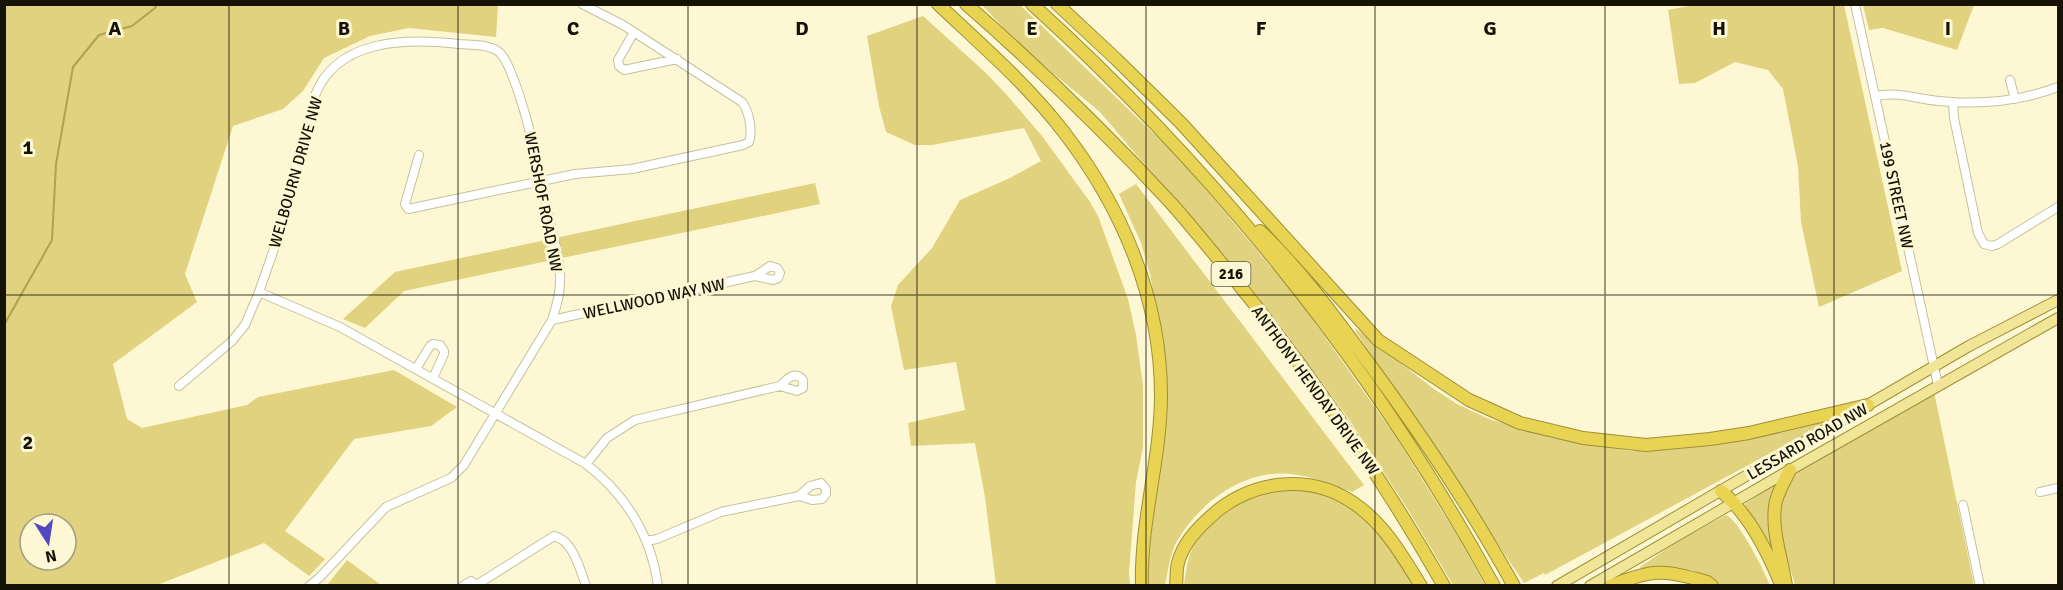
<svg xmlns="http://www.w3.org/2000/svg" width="2063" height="590" font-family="Signika,sans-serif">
<rect width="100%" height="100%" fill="#fdf7d3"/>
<path fill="#e0d27e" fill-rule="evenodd" d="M1698,4L1844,5L1902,271L1819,307L1801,222L1798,166L1783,89L1768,70L1735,62L1695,83L1679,84L1668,10Z
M4,5H498L496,37L409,28L370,36L324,58L303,91L283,109L233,126L185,274L197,302L113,364L127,419L142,428L247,405L258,397L394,370L457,407L431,426L354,439L285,531L325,559L309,576L264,543L157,585L63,586C47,582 22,586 5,585ZM30,524H66V560H30Z
M982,5H1020L1180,159L1298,299L1396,437L1460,540L1485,585H1453L1407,508L1348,418L1278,322L1100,112L1020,46Z
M1863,5V4L1974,5L1957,50L1883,28L1869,30Z
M923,16L985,72L1006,94L1042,136L1090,202L1098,216L1128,299L1136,335L1143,385V447L1136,482L1129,572L1130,585H996L985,497L975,443L911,446L908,423L965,410L956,362L904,370L891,306L898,285L932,248L960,200L1010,178L1041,161L1024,128L932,145H915L886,132L879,106L867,36Z
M815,183L820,204L404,291L365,328L343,319L395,272Z
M1136,184L1364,485L1352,492C1332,484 1312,476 1290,474C1244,469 1200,502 1177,541C1170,554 1168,571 1165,585H1149L1148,560L1157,489L1164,348L1150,274L1141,243L1119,194Z
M1355,328L1434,389L1457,404L1489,419L1552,438L1630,451L1678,449L1782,432L1825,420L1830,421L1545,575L1544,573L1524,583L1356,332Z
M1934,392L1974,585H1795C1784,542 1760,508 1800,470Z
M1775,485L1769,511L1773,546L1770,549L1745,505L1746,503Z
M1301,489C1315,491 1330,493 1342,500C1372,517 1397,558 1416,586H1184C1188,551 1194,535 1222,513C1236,503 1250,495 1268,492C1279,490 1290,490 1301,489Z
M1726,515C1739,520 1764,571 1770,585H1722L1692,570L1664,567L1641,569L1640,567L1675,543Z
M347,560L381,585H327Z"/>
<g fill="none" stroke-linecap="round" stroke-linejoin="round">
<path stroke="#b1a24b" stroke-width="2" d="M4,325L52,240L56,164L73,67L99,35L132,26L155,8L157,4"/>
<g stroke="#c6c19e" stroke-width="10">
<path id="minor" d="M1855,4L1938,385
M634,32L618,60L619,66L624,70L677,59
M2010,80L2015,99
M1875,96C1898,91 1916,99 1939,101C1979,105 2021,101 2058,87
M1953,102L1954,118L1978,233L1984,244L1992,246L1998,244L2058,207
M419,155L405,204L408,209L575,174L632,169L743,145L749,142C753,131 749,111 742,102L623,25L582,4
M259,292L340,327L586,464C626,495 651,535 658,586
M552,320L755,276L773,280L778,278L780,273L777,268L770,266L755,276
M416,369L430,346L433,344L440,345L444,351V354L433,378
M179,386L232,341L245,325L259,292L274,249L314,98C335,38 407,38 459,44C472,45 489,44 499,52C507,59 510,71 514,80C530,123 538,168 548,212C552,233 559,254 560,275C561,291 557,305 552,320L464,465L451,478L386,507L319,578L309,586
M586,464L607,438L635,420L780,386L797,391L803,388V380C795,370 787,379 780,386
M2040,492L2058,488
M1963,505L1980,586
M646,541L657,539L721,512L799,496L812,500L822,499L826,494V489L821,483L810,486L799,496
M478,584L554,536C573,540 580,569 586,586
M463,586L471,581L478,586"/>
</g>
<g stroke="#9e8f37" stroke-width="12">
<path id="major" d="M1557,586L1969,346L2058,300
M1590,586L1790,470L2058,318"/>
</g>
<g stroke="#9e8f37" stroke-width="14">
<path id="highway" d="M938,4C981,45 1027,84 1063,131C1122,207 1161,299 1161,395C1161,459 1140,522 1142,586
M966,4C1038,67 1106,133 1171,203C1202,238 1231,275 1260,311C1328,399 1389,490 1444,586
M1032,4C1216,171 1374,367 1494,586
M1057,4L1116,59L1181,123L1378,340L1469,400L1520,423L1583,438L1646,445L1710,439L1749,433L1868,405
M1260,231C1297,266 1329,309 1359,350C1415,425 1468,503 1514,586
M1721,491C1749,514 1767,551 1781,584
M1176,586C1177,578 1176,570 1178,563C1182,547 1194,532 1206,521C1247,480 1311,470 1359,507C1386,527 1403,557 1421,586
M1610,586C1652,569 1664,569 1707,582L1712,586
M1786,586C1782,558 1770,528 1776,501C1779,490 1785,480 1790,470"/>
</g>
<use href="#minor" stroke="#fff" stroke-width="8"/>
<use href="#major" stroke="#f1e597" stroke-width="10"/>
<use href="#highway" stroke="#e8d352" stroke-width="12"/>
</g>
<path fill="none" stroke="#151206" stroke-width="1.5" stroke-opacity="0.55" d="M229,4V586M458,4V586M688,4V586M917,4V586M1146,4V586M1375,4V586M1605,4V586M1834,4V586M4,295H2058"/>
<g text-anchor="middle" stroke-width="6" stroke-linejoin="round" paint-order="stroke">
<rect fill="#fdf7d3" stroke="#5b5744" stroke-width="1.5" x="1211.5" y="262" width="39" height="24" rx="4.5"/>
<g font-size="15" font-weight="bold" fill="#151206">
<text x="1231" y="279">216</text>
</g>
<g font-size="16" fill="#151206" stroke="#fdf7d3">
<text transform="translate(295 172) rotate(-74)" y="6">WELBOURN DRIVE NW</text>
<text transform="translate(1897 195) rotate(78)" y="6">199 STREET NW</text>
<text transform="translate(544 202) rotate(79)" y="6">WERSHOF ROAD NW</text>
<text transform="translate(654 298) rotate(-12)" y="6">WELLWOOD WAY NW</text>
<text transform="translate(1316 390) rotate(54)" y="6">ANTHONY HENDAY DRIVE NW</text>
<text transform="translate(1807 441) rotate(-30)" y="6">LESSARD ROAD NW</text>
</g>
</g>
<g font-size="20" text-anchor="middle" font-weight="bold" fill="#151206" stroke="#fdf7d3" stroke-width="6" stroke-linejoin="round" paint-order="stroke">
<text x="115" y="35">A</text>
<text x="344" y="35">B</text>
<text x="573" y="35">C</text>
<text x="802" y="35">D</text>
<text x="1032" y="35">E</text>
<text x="1261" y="35">F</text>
<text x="1490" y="35">G</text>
<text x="1719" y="35">H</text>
<text x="1948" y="35">I</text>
<text x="28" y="154">1</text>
<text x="28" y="449">2</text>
</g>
<rect width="2063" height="590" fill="none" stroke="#151206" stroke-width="12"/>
<g transform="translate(48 542) rotate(168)"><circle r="28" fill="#fdf7d3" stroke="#a09b81" stroke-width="1.5"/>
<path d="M0-4.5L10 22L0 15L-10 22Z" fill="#5049c0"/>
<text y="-9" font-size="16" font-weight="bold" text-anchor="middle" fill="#151206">N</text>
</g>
</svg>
